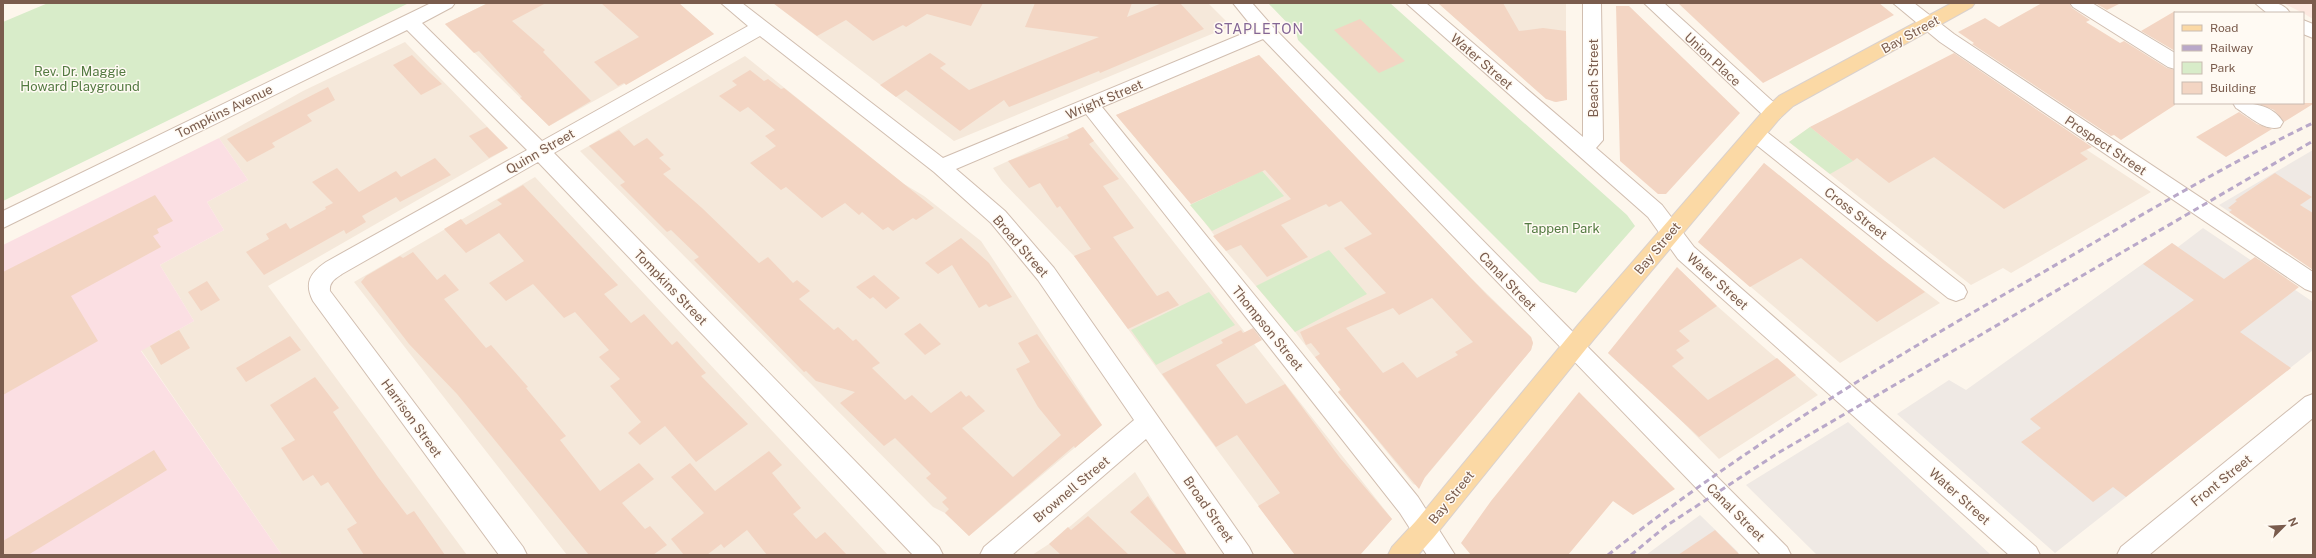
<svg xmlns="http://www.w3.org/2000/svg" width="2316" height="558" font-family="'Public Sans',sans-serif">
<rect width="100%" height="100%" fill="#fdf6ec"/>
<path fill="#f5e8da" d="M488,3H678L714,34L549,126L445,24Z
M773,3H1208L1231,26L954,141Z
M1438,3H1566V92L1564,100L1554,102L1546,98Z
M405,42L508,148L268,286L467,555H282L141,350L194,321L160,265L224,230L207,202L248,180L219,138L303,91Z
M1259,55L1471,278L1531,337L1533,343L1531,350L1418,486L1413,484L1338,392L1340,389L1295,332L1226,251L1191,204L1116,115Z
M745,56L904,184L924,196L981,241L1102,425L969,536L945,513L933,507L580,151Z
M1859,103L2087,150L2151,192L2011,273L2003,268L1971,285L1789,142L1810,127Z
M1083,127L1392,519L1360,555H1295L1074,256L1002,181L993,168Z
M1764,163L1885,261L1940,303L1840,363L1698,242Z
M535,177L888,555H567L354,282Z
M1681,271L1717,306L1818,395L1719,459L1644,383L1641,384L1608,353Z
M1135,472L1187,555H1032L1049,544Z"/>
<path fill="#fde8e0" d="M2283,3H2313V19L2303,13Z"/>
<path fill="#efe9e4" d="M2313,150V268L2219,205Z
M2203,228L2313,302V350L2055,553L1897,414L1949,380L1966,390L2172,243L2178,247Z
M1848,422L1991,555H1817L1746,485Z
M1700,515L1738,552V555H1646Z"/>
<path fill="#fbdfe3" d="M219,138L248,180L207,202L224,230L160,265L194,321L141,351L282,555H3V245Z"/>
<path fill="#d8ecc9" d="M48,3H409L3,201V22Z
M1268,3H1390L1627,215L1635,226L1576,293L1540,282L1298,40L1296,32Z
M1810,127L1853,161L1830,174L1789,142Z
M1262,171L1284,196L1212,231L1190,205Z
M1329,250L1367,294L1295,332L1256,286Z
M1209,292L1235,325L1156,365L1131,330Z"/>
<path fill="#f3d5c3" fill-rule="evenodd" d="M488,3H546L512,21L545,50L543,52L591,101L549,126L520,98L522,97L479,51L474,53L445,24Z
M601,3H679L714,34L626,85L624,83L618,86L594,62L639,37Z
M773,3H983L971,26L927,14L906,27L903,25L873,41L846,20L817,36Z
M1035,3H1132L1127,17L1162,3H1180L1204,29L1100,73L1099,71L1009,107L1004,100L960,131L906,90L896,97L880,85L930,53L946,64L940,68L969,90L1099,37L1025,27Z
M1438,3H1503L1519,31L1543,28L1566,31L1567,100L1556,102L1546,99Z
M1678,3H1879L1894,15L1763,83Z
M2042,3H2069L2072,8L2090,20L2086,22L2120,43L2124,41L2167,68L2175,70V105L2121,140L2114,135L2111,136L1972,44L1974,43L1958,32L1985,18L1999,27Z
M2095,3H2121L2107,10Z
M1616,6H1629L1740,113L1666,194H1658L1620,161Z
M2175,11V51L2141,31Z
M1360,19L1405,61L1379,73L1334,30Z
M1954,53L2092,147L2080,153L2088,159L2004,209L1934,157L1889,183L1857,158L1853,161L1810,127Z
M412,55L430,73L442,84L421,95L393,65Z
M1259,55L1487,295L1531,337L1533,343L1531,350L1425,477L1419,489L1338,392L1341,390L1315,357L1320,354L1311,343L1306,345L1300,332L1386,293L1344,248L1372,234L1341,201L1329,207L1326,204L1281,225L1308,257L1267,277L1241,245L1226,251L1213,236L1291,199L1265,170L1191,204L1116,115ZM1432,298L1473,342L1455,352L1458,355L1417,378L1403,362L1383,373L1346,328L1393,308L1399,315Z
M750,70L764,81L768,79L781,89L784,88L934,208L916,220L913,218L893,231L888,227L883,230L862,212L859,215L845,203L822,218L786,187L781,190L750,163L776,146L765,136L775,130L748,107L740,112L719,96L737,85L732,81Z
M328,87L335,100L307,115L312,121L272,143L275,147L247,162L227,139Z
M2256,103H2313V104L2284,122L2274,110Z
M2239,112L2257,124L2272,129L2226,157L2196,137Z
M487,127L508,148L489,158L469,136Z
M1083,127L1094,141L1089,144L1119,179L1103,186L1134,228L1113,237L1157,296L1168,291L1179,305L1128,329L1074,256L1091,249L1060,206L1057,208L1040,183L1029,188L1008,161L1069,138L1067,135Z
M619,130L634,146L647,138L664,155L659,158L671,169L663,174L702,208L759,263L768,257L793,283L797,280L810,291L799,299L834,330L838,327L853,341L856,339L880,363L872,368L905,400L912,395L931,413L961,391L966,397L969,395L985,411L962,428L1013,477L1061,435L1038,407L1016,369L1030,362L1018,343L1037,334L1102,425L1075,448L1074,446L969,536L945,513L949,509L942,502L947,498L926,478L931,474L895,438L884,446L840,403L855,392L816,381L806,371L804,372L694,260L699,257L671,230L667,232L620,185L625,182L589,146Z
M435,158L451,175L400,202L396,197L362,216L366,222L346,234L344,230L264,275L246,252L269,239L266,234L286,223L290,229L326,209L325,207L333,203L312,182L337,168L359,192L396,171L401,177Z
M1764,163L1885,261L1925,292L1877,322L1801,258L1750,287L1698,242Z
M2275,173L2312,197L2300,205L2313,213V270L2229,212L2232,210L2228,208L2237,201L2235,200Z
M523,185L618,285L604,294L631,323L644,314L672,345L677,341L706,373L701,376L748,424L696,462L665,426L640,445L628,433L641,422L610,386L620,379L599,357L609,350L575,312L564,318L533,284L506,301L489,283L524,261L499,233L466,253L444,229L461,219L466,225L502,204L497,200Z
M155,195L173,221L157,229L159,233L153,236L161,247L71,296L98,341L3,395V272Z
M961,238L989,263L1012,297L989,307L986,304L979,308L952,265L938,274L925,263Z
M2172,243L2224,279L2255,257L2299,287L2240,332L2291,368L2126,497L2113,487L2093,502L2021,442L2041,428L2030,419L2194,300L2143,264Z
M413,252L437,280L445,274L459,290L444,299L486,348L491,345L528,387L526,388L566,436L560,440L600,491L639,463L654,479L622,503L645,529L650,526L667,545L653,555H589L457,394L409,344L361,282L366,276L400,256L403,258Z
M1677,267L1717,306L1679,331L1690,341L1676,350L1684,358L1672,366L1708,400L1777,358L1796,375L1699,437L1608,353Z
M874,275L900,298L886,309L873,297L870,299L856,287Z
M207,281L220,300L201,311L188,292Z
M920,323L941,344L925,355L904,334Z
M1253,328L1262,340L1216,365L1246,404L1285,384L1340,458L1392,519L1360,555H1295L1258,506L1280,493L1237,435L1216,447L1162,374L1223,343L1221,340L1241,330L1243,333Z
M179,330L190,348L161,365L150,346Z
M290,336L301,350L246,382L236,368Z
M315,377L339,408L333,412L378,477L407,515L414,511L445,555H364L347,529L357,523L328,482L321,486L313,475L303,481L281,448L295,440L270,405Z
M1579,392L1675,489L1633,515L1613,501L1568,555H1471L1461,543L1491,501Z
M154,450L167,470L28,555H3V541Z
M769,451L782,465L772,473L801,508L793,514L816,539L825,532L847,555H767L747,530L724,548L721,544L707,555H684L671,539L704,513L671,477L690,463L715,491Z
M1148,496L1159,512L1187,555H1177L1130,512Z
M1088,516L1129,555H1061L1049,544L1068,527L1071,530Z
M1715,530L1740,555H1678Z"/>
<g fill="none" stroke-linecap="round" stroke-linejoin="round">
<g stroke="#d1beb0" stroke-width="2">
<path id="minor" d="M431,3H455L452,7L422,23L542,141L748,26L721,3H742L943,158L1254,29L1233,3H1252L1273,27L1563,322L1787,547L1791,555H1761L1263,39L1102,107L1418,497L1455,555H1427L1400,513L1086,114L956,169L1005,211L1054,268L1249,547L1253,555H1225L1146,439L1012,555H980L984,547L1134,420L1038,280L991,223L934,172L760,36L554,153L939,547L943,555H913L538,162L342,274C335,279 329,282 330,291L523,547L527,555H499L313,301C304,283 310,273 326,262L527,150L407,30L3,228V211Z
M1406,3H1426L1583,137V3H1601L1603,140L1596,148L1662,205L1694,247L2036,547L2040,555H2009L1678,259L1648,217Z
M1644,3H1664L1780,108L1783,113L1780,118L1773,120L1766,118Z
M1893,3H1914L1954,34L2313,272V292L2305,289L1940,42Z
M2070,3H2092L2175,53V69L2168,67L2073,7Z
M2255,3C2268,3 2282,0 2290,13H2267Z
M2303,20L2313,24V38L2303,34Z
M2233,103C2252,103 2272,104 2283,122L2280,127C2265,132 2249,116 2236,108Z
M1756,127L1763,129L1964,286L1967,292L1964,298L1956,301L1948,298L1749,139L1746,134L1749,129Z
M2313,394V418L2149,555H2117L2121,547L2305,397Z"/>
</g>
<g stroke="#dad1cd" stroke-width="2">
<path id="major" d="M1952,3H1975L1972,7L1793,106L1780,118L1594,339L1434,537L1418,555H1388L1392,547L1416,521L1578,325L1766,108L1779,96Z"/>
</g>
<use href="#minor" fill="#fff" fill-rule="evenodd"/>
<use href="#major" fill="#fbd9a5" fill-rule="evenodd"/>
<path stroke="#b9a8c9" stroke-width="3" stroke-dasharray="6 4" stroke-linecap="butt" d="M1608,555C1743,448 1890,359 2040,274C2130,222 2219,168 2313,123
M1631,555L1666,526L1778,453L2313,141"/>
</g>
<g text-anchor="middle" stroke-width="3" stroke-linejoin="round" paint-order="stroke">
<g font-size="13" fill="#7a5c4d" stroke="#fffaf3">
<text transform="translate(1910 34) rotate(-29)" y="5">Bay Street</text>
<text transform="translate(1713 59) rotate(43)" y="5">Union Place</text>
<text transform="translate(1482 61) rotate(41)" y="5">Water Street</text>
<text transform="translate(1593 78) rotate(-90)" y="5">Beach Street</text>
<text transform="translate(1104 99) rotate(-23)" y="5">Wright Street</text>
<text transform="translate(224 111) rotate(-26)" y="5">Tompkins Avenue</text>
<text transform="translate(2106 145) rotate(34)" y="5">Prospect Street</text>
<text transform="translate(540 151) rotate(-30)" y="5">Quinn Street</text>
<text transform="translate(1856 213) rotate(38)" y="5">Cross Street</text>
<text transform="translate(1021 246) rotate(49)" y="5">Broad Street</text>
<text transform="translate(1657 248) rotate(-50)" y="5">Bay Street</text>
<text transform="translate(1508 281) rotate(46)" y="5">Canal Street</text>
<text transform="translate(1718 281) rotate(42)" y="5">Water Street</text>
<text transform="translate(671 287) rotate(46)" y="5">Tompkins Street</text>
<text transform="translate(1268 328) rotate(51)" y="5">Thompson Street</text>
<text transform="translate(412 418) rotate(54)" y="5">Harrison Street</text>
<text transform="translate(2221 480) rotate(-39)" y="5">Front Street</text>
<text transform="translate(1071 489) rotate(-40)" y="5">Brownell Street</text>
<text transform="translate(1960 496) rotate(42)" y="5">Water Street</text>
<text transform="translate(1451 497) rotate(-51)" y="5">Bay Street</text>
<text transform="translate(1209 509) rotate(55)" y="5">Broad Street</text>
<text transform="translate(1736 512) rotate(45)" y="5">Canal Street</text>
</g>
<g font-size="13" fill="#537a41" stroke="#fffaf3">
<text x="80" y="76">Rev. Dr. Maggie<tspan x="80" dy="15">Howard Playground</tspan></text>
<text x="1562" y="233">Tappen Park</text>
</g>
<g font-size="14" letter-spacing="1" fill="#846695" stroke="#fffaf3">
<text x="1259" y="34">STAPLETON</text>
</g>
</g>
<rect width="2316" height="558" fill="none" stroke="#7a5c4d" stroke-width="8"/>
<rect x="2174" y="12" width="130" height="92" fill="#fffaf3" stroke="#cabbb1"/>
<rect x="2182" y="25" width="20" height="6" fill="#fbd9a5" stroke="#cabbb1"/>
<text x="2210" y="32" font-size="12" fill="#7a5c4d">Road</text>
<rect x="2182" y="45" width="20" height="6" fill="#b9a8c9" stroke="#cabbb1"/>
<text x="2210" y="52" font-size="12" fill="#7a5c4d">Railway</text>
<rect x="2182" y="62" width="20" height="12" fill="#d8ecc9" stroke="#cabbb1"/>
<text x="2210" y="72" font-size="12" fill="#7a5c4d">Park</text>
<rect x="2182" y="82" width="20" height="12" fill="#f3d5c3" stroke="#cabbb1"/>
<text x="2210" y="92" font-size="12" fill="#7a5c4d">Building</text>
<g transform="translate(2284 526) rotate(66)" stroke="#fffaf3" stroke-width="3" paint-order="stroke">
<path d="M0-3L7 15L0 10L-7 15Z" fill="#7a5c4d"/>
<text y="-6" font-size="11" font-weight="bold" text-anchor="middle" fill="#7a5c4d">N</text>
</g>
</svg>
